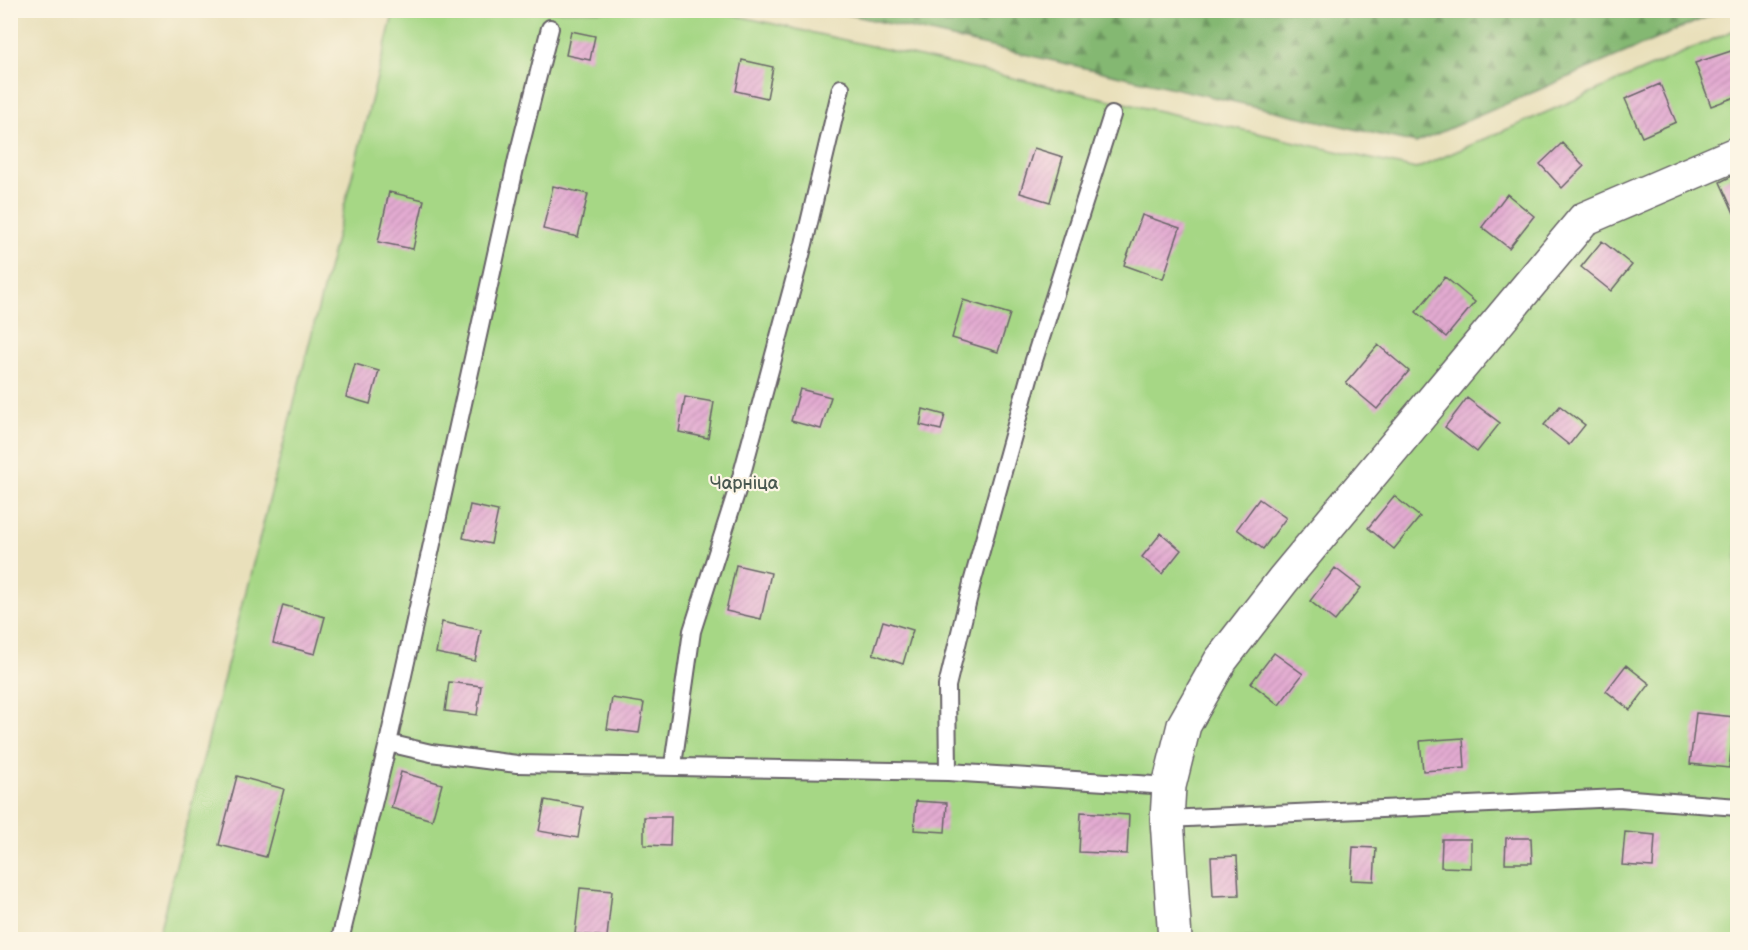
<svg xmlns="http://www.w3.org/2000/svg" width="1748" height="950" font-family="'Balsamiq Sans',sans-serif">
<defs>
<pattern id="forest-firs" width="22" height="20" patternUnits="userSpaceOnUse" patternTransform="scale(1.5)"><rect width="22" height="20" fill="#84b872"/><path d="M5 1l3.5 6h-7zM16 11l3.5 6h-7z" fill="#6c955f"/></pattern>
<pattern id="building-hatch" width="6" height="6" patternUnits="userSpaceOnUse" patternTransform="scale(1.5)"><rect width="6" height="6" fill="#e3abd1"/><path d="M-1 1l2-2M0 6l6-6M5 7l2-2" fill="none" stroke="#c293b4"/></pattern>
</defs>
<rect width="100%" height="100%" fill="#fcf5e5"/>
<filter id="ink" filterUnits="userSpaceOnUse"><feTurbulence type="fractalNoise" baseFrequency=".0167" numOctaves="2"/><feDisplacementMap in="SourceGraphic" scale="12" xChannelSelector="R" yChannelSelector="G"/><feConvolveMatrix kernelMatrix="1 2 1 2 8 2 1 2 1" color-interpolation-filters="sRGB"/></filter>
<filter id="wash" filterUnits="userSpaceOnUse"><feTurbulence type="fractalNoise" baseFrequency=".008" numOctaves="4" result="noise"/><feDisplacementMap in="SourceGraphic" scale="24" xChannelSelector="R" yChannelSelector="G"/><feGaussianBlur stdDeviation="1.35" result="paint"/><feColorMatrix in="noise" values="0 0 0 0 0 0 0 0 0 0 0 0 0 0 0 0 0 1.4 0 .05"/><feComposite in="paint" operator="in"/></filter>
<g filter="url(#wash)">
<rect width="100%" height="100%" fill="#e9e0bb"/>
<path fill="url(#forest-firs)" stroke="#536d56" stroke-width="1.5" d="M833,11L1721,10V11L1416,143Z"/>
<path fill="#a6d785" stroke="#647c60" stroke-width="1.5" d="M394,11H716L1416,169L1737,29V939L157,940Z"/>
<g id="blocks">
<path fill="url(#building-hatch)" d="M571,31L595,36L590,60L566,55Z
M1734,50L1738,61V96L1711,106L1695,63Z
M742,60L773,67L767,98L736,91Z
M1660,84L1676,122L1642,137L1625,99Z
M1562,143L1584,166L1562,188L1540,164Z
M1034,148L1063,157L1050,202L1020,193Z
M1738,173V212L1734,213L1720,182Z
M553,186L588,194L578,237L543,229Z
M389,192L424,200L413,249L378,242Z
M1507,194L1534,216L1509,248L1482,227Z
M1142,215L1180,228L1163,279L1124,265Z
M1602,241L1632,265L1611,291L1581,267Z
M1445,277L1475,302L1446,337L1416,312Z
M963,300L1010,314L998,352L952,338Z
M1378,345L1409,371L1377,409L1346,383Z
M355,364L379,371L370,404L346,397Z
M800,389L831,397L821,429L791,421Z
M685,397L714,402L708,438L679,432Z
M1467,398L1500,423L1477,452L1445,427Z
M1560,406L1585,425L1569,445L1544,425Z
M923,409L945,415L941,430L920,425Z
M1394,496L1420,517L1394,549L1368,528Z
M1259,499L1286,518L1263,549L1237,529Z
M470,505L498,511L491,544L463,538Z
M1161,533L1181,550L1162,574L1142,557Z
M736,565L771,573L761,619L726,611Z
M1335,568L1361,588L1335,621L1310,601Z
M283,605L325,617L315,654L273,643Z
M883,621L913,630L903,664L873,654Z
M442,622L481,630L475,661L436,653Z
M1274,653L1303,674L1279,705L1251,683Z
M1626,665L1650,684L1630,710L1606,691Z
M449,682L481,686L477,715L445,711Z
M612,698L644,703L639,733L607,729Z
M1696,713L1735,717L1729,768L1690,764Z
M1463,738L1465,768L1423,771L1420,741Z
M401,772L442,784L432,820L391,808Z
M237,776L284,789L266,857L219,845Z
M545,800L583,807L578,838L539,831Z
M916,801L947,803L945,832L914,830Z
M1081,812L1129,815L1127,854L1079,852Z
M644,817H671L670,846L644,845Z
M1625,832L1655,835L1653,867L1622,865Z
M1506,838H1531L1532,863H1505Z
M1442,839H1471V868L1441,867Z
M1353,847L1376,848L1374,881L1351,880Z
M1237,856L1239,895L1213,896L1211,857Z
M580,888L612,891L607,937L575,934Z"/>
</g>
</g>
<g filter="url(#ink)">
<use href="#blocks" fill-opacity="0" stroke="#686468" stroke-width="1.5"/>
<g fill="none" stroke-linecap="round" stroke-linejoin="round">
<g stroke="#686468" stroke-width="20">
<path id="lane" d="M388,743L431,753L517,764L948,772L1169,786
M673,765L692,631L740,481L804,244L841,88
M948,772L947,686L972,583L1034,360L1112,115
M1167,819L1619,798L1738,807
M340,940L388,743L517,159L550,28"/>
</g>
<g stroke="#686468" stroke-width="36">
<path id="street" d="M1175,940L1167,819L1169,786L1184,725L1221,660L1283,580L1584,219L1738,153"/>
</g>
<use href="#lane" stroke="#fff" stroke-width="16"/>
<use href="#street" stroke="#fff" stroke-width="33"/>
</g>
</g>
<g text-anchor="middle" stroke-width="4.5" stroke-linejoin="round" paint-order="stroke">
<g font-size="18" fill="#4a5851" stroke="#fcf5e5">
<text x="744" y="489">Чарніца</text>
</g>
</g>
<rect width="1748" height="950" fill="none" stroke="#fcf5e5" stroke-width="36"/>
</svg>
